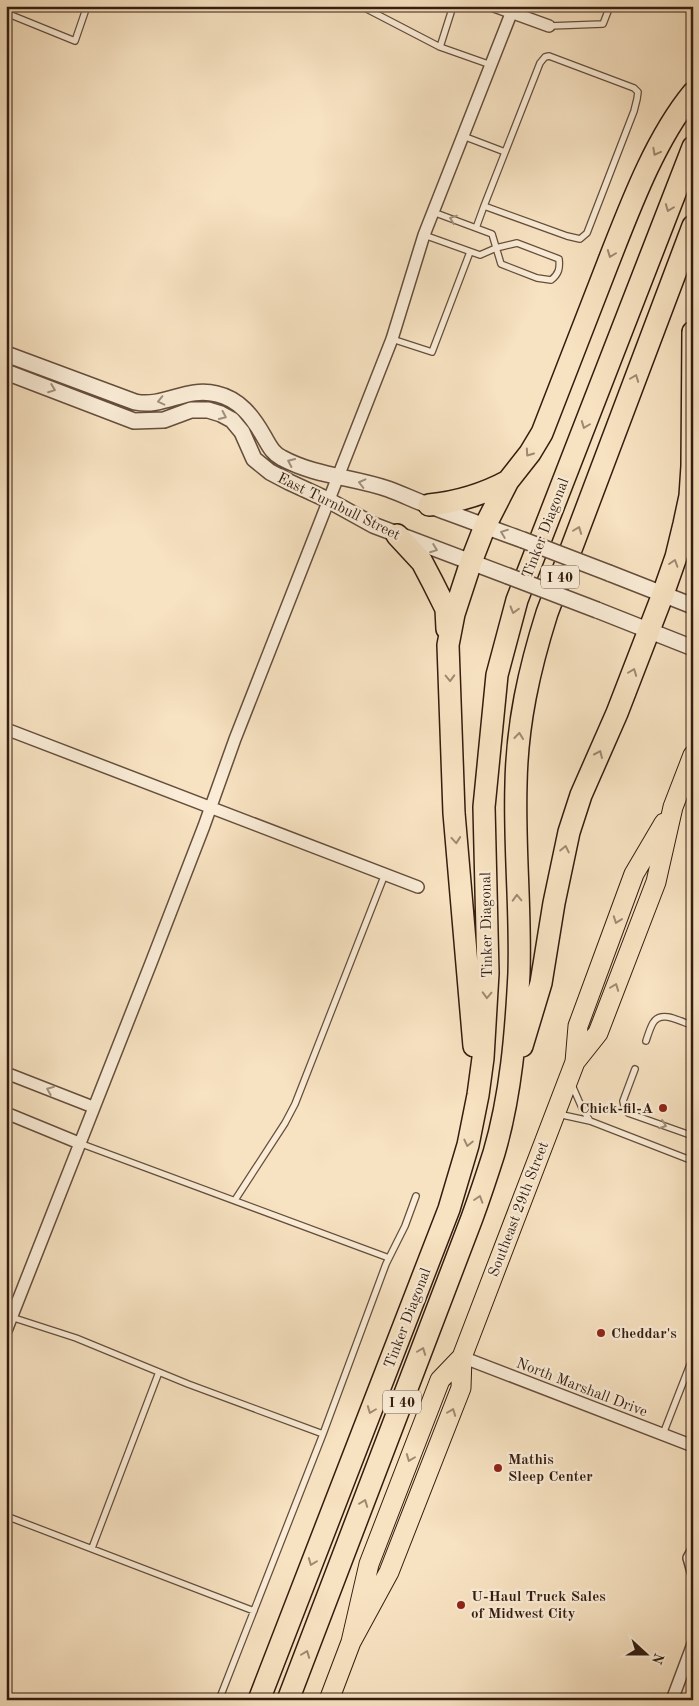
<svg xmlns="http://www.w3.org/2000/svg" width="699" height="1706" font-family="'Old Standard TT',serif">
<rect width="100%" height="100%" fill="#f7e2c1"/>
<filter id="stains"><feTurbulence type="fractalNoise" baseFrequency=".004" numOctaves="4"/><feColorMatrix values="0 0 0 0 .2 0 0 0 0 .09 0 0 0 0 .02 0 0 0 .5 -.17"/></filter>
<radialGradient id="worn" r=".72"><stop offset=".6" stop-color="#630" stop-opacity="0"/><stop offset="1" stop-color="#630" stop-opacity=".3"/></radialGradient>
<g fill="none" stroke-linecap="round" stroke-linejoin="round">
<g stroke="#654e3c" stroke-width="8">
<path id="service" d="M361,6L440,47L491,65
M6,13L75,41L87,6
M549,26L603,24L610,6
M440,47L453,6
M463,136L505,152
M476,228L484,206L540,63L545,57L549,56L634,88L638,92L637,99L634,111L587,233L580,239L567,236L484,206
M424,235L480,255L496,248L517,243L559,259C560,268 559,274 551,280L537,278L501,264L492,234L433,212
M392,339L432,352L470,252
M646,1041C648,1035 650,1028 653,1023C661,1009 682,1022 693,1026
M635,1069L623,1101L624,1106L628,1113L693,1136
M572,1085L582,1108L590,1121
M558,1114L590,1121L693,1161
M79,1143L389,1258
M235,1200L285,1123L295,1104L385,874
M11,1317L76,1338L188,1384L323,1434
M663,1434L693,1357
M6,1516L254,1611
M92,1548L159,1372
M219,1700L323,1434L386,1264L405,1226L416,1196"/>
</g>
<g stroke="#654e3c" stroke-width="14">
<path id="minor" d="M494,6L549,26
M6,729L418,887
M6,1073L93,1107
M6,1113L79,1143
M6,1331L151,963L204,826L235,739L392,339L424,235L514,6
M462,1357L693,1446
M693,1551L689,1558L693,1572
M672,1700L693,1644"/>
</g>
<g stroke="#654e3c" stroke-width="18">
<path id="tertiary" d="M6,354L135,402C165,408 186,386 217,394C239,399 252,416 263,435C269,445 272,453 282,458C315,476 353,477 388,489C402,494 416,501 430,506C461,517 492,529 523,540
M6,372L134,421L164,420L191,410H208L221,414L232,420L242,432L254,459L270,472L289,482L328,500L373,525L508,576
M609,573L693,606
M597,610L693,648"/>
</g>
<g stroke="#341d10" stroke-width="21">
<path id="primary" d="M575,1062L578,1026L634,874L664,823
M351,1642L389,1572L461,1388L462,1357L575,1062L598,1033L656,882L673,807L693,755
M329,1700L351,1642L369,1564L440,1380L462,1357"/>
</g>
<g stroke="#341d10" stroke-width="24">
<path id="motorway" d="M429,505C458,502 482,495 508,481
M397,535L422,562L433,583L446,609L447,629
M474,1046L454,813L448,645L454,614L471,562L485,526L508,481L530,453L542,433C564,376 586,319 608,263C630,207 655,139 693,93
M522,1046L541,983L554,903L569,832L581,795L617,713L663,594L676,557L684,524L690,496L692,466L693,332
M259,1700L449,1209L468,1145L478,1095L483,1058L488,973L484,807L497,675L517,600L693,147
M288,1700L472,1218C480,1196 487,1175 494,1153C511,1095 516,1033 519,973C521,910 514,847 516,784C517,724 529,670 547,613L693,226"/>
</g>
<use href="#service" stroke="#faecd7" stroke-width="5.5"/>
<use href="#minor" stroke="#faecd7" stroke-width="11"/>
<use href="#tertiary" stroke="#faecd7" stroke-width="15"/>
<use href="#primary" stroke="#f7e2c1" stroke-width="19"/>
<use href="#motorway" stroke="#f7e2c1" stroke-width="21"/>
<g stroke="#654e3c" stroke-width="18" stroke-linecap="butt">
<path id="tertiary-bridge" d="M523,540L609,573
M508,576L597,610"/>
</g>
<use href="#tertiary-bridge" stroke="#faecd7" stroke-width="15"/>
</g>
<defs><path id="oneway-chevron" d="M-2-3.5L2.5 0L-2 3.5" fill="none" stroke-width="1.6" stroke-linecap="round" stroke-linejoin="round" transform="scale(1.25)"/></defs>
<g stroke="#9f8971">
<use href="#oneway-chevron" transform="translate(656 152) rotate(118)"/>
<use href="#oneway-chevron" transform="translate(669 208) rotate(111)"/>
<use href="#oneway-chevron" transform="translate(611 254) rotate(111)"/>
<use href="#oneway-chevron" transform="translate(635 378) rotate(-69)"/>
<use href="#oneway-chevron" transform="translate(585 425) rotate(111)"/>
<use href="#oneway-chevron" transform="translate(529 453) rotate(125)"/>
<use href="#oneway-chevron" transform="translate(578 530) rotate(-69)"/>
<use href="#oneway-chevron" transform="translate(674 563) rotate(-72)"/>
<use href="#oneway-chevron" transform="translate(514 610) rotate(106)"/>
<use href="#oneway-chevron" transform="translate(633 672) rotate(-69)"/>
<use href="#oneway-chevron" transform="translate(450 678) rotate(88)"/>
<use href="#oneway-chevron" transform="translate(519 736) rotate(-84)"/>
<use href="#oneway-chevron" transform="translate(599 754) rotate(-66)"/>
<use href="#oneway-chevron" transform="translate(456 840) rotate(85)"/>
<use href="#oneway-chevron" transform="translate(565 849) rotate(-78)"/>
<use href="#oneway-chevron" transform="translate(517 898) rotate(-92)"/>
<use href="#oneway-chevron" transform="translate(617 920) rotate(110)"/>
<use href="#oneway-chevron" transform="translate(615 987) rotate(-69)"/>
<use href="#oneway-chevron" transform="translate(487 995) rotate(92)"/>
<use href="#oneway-chevron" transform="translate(468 1143) rotate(103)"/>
<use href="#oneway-chevron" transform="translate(479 1199) rotate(-72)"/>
<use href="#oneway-chevron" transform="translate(422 1351) rotate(-69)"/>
<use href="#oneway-chevron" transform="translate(371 1410) rotate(111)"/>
<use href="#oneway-chevron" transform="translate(452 1412) rotate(-69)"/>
<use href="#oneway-chevron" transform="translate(410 1458) rotate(111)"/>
<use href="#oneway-chevron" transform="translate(364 1503) rotate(-69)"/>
<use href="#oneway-chevron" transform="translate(312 1562) rotate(111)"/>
<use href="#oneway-chevron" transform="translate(306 1654) rotate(-69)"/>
</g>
<g stroke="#a18f7d">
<use href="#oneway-chevron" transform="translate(453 219) rotate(-159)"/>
<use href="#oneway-chevron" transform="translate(52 389) rotate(21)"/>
<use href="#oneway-chevron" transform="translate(161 401) rotate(167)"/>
<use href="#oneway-chevron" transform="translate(223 416) rotate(25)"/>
<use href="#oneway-chevron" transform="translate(291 462) rotate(-155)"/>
<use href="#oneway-chevron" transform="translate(362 483) rotate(-166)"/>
<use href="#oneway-chevron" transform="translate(504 533) rotate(-159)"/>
<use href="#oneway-chevron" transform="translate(434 549) rotate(21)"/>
<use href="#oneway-chevron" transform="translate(50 1090) rotate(-158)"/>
<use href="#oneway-chevron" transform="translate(663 1125) rotate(20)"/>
</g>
<g fill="#8f2418" stroke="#faecd7" stroke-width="2">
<circle cx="663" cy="1108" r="5"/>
<circle cx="601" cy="1333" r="5"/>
<circle cx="498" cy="1468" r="5"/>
<circle cx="461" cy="1605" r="5"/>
</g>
<g text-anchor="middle" stroke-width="4.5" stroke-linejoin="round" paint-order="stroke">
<g fill="#faecd7" stroke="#6f5b4c" stroke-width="1">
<rect x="541" y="565.5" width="38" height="23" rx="4"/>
<rect x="383" y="1390.5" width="38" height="23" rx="4"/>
</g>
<g font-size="14" font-weight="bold" fill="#341d10">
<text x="560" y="582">I 40</text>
<text x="402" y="1407">I 40</text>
</g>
<g font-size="15" fill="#341d10" stroke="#faecd7">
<text transform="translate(339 506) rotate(26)" y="5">East Turnbull Street</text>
<text transform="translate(545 528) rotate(-69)" y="5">Tinker Diagonal</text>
<text transform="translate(486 925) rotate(-91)" y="5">Tinker Diagonal</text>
<text transform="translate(518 1209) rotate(-69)" y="5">Southeast 29th Street</text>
<text transform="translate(407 1318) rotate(-69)" y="5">Tinker Diagonal</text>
<text transform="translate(582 1387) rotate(21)" y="5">North Marshall Drive</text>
</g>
<g font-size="15" font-weight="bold" fill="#341d10" stroke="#faecd7" text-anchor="start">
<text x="653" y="1113" text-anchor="end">Chick-fil-A</text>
<text x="611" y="1338">Cheddar's</text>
<text x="508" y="1464">Mathis<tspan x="508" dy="17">Sleep Center</tspan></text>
<text x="471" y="1601">U-Haul Truck Sales<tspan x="471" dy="17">of Midwest City</tspan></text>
</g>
</g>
<rect width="699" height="1706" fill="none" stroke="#f7e2c1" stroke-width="25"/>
<rect x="8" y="8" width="684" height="1691" fill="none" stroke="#341d10" stroke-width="2.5"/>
<rect x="12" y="12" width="674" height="1681" fill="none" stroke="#341d10"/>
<g transform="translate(646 1654) rotate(111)" stroke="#faecd7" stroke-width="4" paint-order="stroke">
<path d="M0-4L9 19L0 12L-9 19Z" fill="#341d10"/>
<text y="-8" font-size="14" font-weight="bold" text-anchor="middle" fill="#341d10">N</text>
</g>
<rect width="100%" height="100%" filter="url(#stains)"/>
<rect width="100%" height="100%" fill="url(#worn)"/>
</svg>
